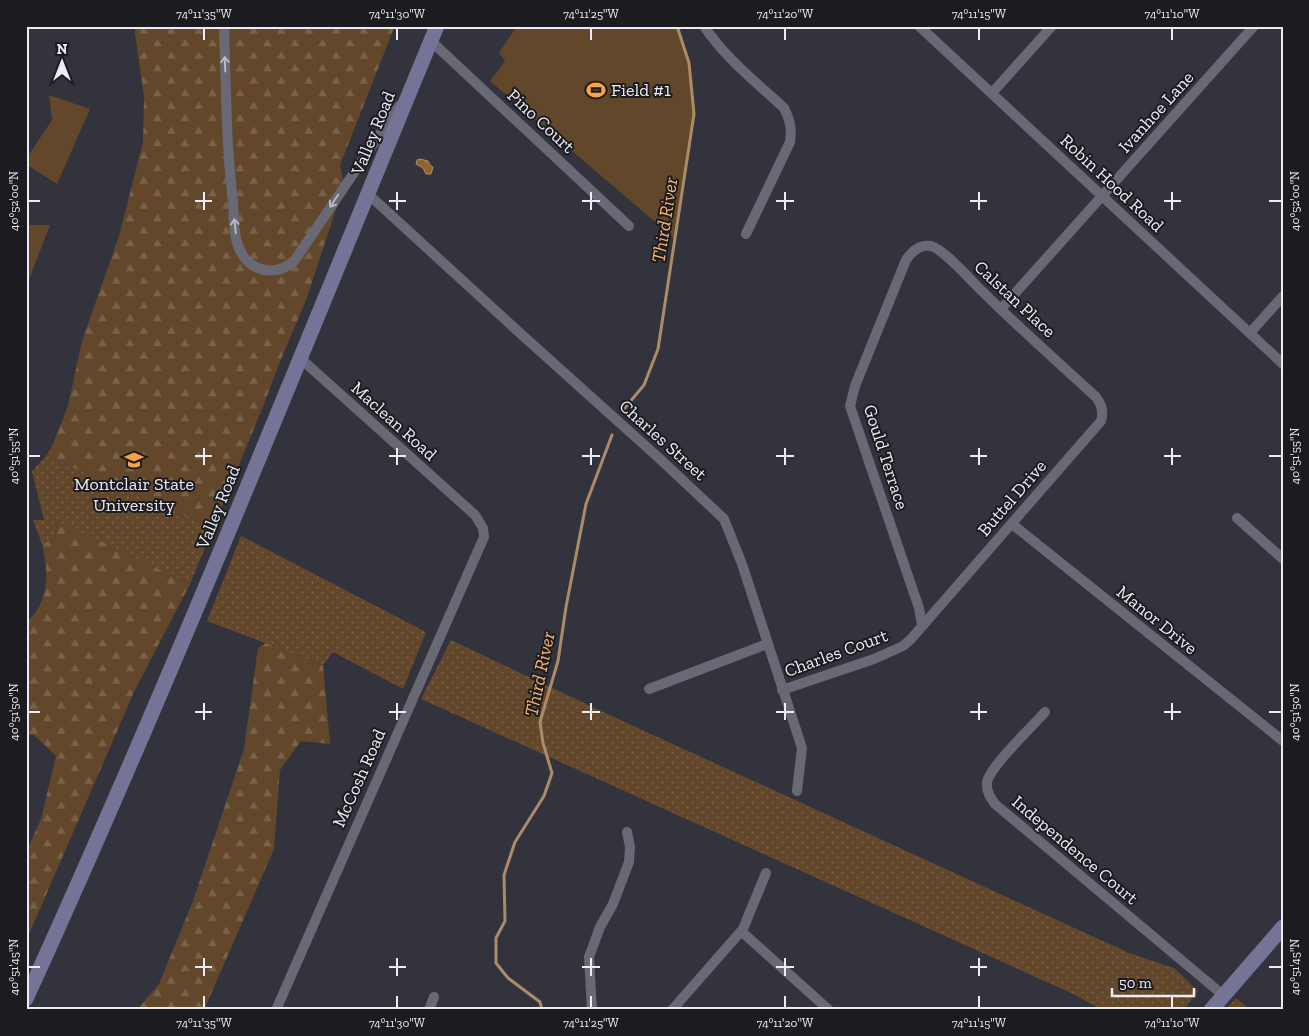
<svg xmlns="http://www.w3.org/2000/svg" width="1309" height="1036" font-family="'Zilla Slab',serif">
<defs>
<pattern id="grass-dots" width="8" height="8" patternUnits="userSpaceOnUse" patternTransform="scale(1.25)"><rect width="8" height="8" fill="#62472b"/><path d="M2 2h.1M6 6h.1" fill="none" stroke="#79624a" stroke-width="1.8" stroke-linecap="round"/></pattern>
<pattern id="forest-firs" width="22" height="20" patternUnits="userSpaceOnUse" patternTransform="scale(1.25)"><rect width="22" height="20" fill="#62472b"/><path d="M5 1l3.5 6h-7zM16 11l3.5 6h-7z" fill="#79624a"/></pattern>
<pattern id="water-ripples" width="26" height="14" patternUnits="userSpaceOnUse" patternTransform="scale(1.25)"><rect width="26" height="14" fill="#91622d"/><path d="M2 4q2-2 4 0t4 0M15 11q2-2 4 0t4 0" fill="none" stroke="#a68056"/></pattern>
</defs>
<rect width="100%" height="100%" fill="#33333e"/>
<path fill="url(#grass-dots)" d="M46,456L213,528L190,584L57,522L55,539L42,544L33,520H44L32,471Z
M241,536L426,632L403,689L333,652L323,665L207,621Z
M451,640L603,712L1129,953L1174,968L1198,991L1184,1010H1102L1073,994L421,699Z
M1236,998L1250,1010H1225Z"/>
<path fill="url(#forest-firs)" d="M134,26H391L394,28L340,165L344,185L306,300L277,369L262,409L213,528L46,456L52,446L68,406L82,341L119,236L143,142L144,97Z
M57,521L190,584L134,692L26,941V852L41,819L56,756L34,735L26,734V623C50,601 49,573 42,544L55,539Z
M266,643L323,665L330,744L301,741L280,770L274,849L204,1010H137L159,984L193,901L244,749L258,648Z"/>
<path fill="#62472b" d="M517,26H677L689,63L694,114L675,239L490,81L505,61L499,53Z
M49,95L90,109L57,184L26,164V159L52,120Z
M26,225H50L27,285H26Z"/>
<path fill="url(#water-ripples)" stroke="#ac8b69" d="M420,159L428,161L430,165L433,167L431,174H426L423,168L416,164L417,160Z"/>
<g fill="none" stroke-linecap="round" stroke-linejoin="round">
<path stroke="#ac8b69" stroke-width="3" d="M624,409L644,385L658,349L694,114L689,63L677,26
M542,1010L540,1002L508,978L496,963V938L505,921L504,875L515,842L544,796L552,773L543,743L540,722L558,661L566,607L586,504L612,435"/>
<path stroke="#696976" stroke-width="10" d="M224,26C226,85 226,144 233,202C234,217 233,235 239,248C249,272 276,278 295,260L399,106
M704,26C725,58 756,82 784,108C790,120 792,129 790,142L746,234
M919,26L1283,364
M431,41L629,226
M992,93L1052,26
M368,194L521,334L660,459L724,519L742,564L802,748L797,791
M1001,309L1254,26
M1250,333L1283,296
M1237,518L1283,559
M1012,524L1283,741
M649,689L767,644
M782,690L874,659L903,646L911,639L1101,421C1104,412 1102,405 1096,397C1058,362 1019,328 983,292C971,281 945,250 931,246C920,244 912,251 906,260L855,386L850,406L919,608L922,625
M1045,712C1033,726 990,766 987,782C986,791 990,797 995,804L1223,995
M741,931L829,1010
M276,1010L484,537L483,528L475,515L300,358
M429,1010L434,997
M592,1010L589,957L600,927L613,904L629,862L630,847L627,832
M672,1010L743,929L766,873"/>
<path stroke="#757396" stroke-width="15" d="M26,999C172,679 302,352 437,26
M1211,1010L1283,927"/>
</g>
<defs><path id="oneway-shaft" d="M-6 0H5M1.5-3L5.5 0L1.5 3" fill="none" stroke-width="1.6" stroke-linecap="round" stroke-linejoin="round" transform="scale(1.25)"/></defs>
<g stroke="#b8b8c2">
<use href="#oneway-shaft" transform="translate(225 64) rotate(-92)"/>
<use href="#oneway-shaft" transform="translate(334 201) rotate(123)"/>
<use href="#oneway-shaft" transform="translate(235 226) rotate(-96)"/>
</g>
<path fill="none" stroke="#ececf4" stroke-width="2" d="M204,28V40M397,28V40M591,28V40M785,28V40M979,28V40M1172,28V40M204,192V210M397,192V210M591,192V210M785,192V210M979,192V210M1172,192V210M28,201H40M195,201H212M389,201H406M582,201H600M776,201H794M970,201H987M1164,201H1181M1269,201H1282M204,448V465M397,448V465M591,448V465M785,448V465M979,448V465M1172,448V465M28,456H40M195,456H212M389,456H406M582,456H600M776,456H794M970,456H987M1164,456H1181M1269,456H1282M204,703V720M397,703V720M591,703V720M785,703V720M979,703V720M1172,703V720M28,712H40M195,712H212M389,712H406M582,712H600M776,712H794M970,712H987M1164,712H1181M1269,712H1282M204,958V976M397,958V976M591,958V976M785,958V976M979,958V976M28,967H40M195,967H212M389,967H406M582,967H600M776,967H794M970,967H987M1269,967H1282M204,996V1008M397,996V1008M591,996V1008M785,996V1008M979,996V1008M1172,996V1008"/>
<defs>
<g id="stadium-bare" transform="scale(1.5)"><path d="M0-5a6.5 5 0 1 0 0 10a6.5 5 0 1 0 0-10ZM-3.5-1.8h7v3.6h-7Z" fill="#f5a345" stroke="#1b1b20" stroke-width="2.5" paint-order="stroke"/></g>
<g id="university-bare" transform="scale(1.5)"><path d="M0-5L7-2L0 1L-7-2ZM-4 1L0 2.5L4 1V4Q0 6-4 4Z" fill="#f5a345" stroke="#1b1b20" stroke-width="2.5" paint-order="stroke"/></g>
</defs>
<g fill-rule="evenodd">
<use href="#stadium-bare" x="596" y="90"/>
<use href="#university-bare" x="134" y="460"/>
</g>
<g text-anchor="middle" stroke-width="4" stroke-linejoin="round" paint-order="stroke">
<g font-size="18" fill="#ececf4" stroke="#1b1b20" text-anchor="start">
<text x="611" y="96">Field #1</text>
<text x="134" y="490" text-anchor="middle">Montclair State<tspan x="134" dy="21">University</tspan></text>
</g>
<g font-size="18" fill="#ececf4" stroke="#1b1b20">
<text transform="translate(1156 112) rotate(-48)" y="6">Ivanhoe Lane</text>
<text transform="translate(541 121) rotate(43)" y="6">Pino Court</text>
<text transform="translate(373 133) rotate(-68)" y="6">Valley Road</text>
<text transform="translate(1112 183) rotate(43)" y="6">Robin Hood Road</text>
<text transform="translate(1015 299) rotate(43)" y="6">Calstan Place</text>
<text transform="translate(394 421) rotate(42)" y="6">Maclean Road</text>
<text transform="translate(663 440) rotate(42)" y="6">Charles Street</text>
<text transform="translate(886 457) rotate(72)" y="6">Gould Terrace</text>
<text transform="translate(1012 498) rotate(-49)" y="6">Buttel Drive</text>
<text transform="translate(218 507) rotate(-68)" y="6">Valley Road</text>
<text transform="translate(1157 620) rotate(39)" y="6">Manor Drive</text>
<text transform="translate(836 653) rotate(-20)" y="6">Charles Court</text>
<text transform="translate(359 778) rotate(-66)" y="6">McCosh Road</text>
<text transform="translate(1075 850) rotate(40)" y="6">Independence Court</text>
</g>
<g font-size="19" font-style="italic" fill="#fcb66d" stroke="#1b1b20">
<text transform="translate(664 220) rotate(-81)" y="7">Third River</text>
<text transform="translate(539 674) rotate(-78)" y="7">Third River</text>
</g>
</g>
<rect width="1309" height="1036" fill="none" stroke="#1b1b20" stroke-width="55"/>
<g transform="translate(62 62)" stroke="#1b1b20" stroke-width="4" paint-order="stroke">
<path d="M0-4L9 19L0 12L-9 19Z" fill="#ececf4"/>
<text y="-8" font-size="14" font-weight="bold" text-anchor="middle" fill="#ececf4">N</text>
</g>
<path d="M1112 988v8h82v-8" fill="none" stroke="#ececf4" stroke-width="2.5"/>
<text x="1119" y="988" font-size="15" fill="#ececf4" stroke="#1b1b20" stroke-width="4" paint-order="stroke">50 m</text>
<rect x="28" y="28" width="1254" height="980" fill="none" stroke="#ececf4" stroke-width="2"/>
<g font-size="12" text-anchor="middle" fill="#ececf4">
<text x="204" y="18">74°11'35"W</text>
<text x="397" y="18">74°11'30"W</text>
<text x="591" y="18">74°11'25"W</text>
<text x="785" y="18">74°11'20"W</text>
<text x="979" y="18">74°11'15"W</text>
<text x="1172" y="18">74°11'10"W</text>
<text transform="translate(14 201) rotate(-90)" y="4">40°52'00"N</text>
<text transform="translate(1295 201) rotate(-90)" y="4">40°52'00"N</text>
<text transform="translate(14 456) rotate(-90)" y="4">40°51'55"N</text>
<text transform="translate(1295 456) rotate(-90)" y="4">40°51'55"N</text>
<text transform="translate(14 712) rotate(-90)" y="4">40°51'50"N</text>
<text transform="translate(1295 712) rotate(-90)" y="4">40°51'50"N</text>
<text transform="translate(14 967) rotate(-90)" y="4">40°51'45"N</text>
<text transform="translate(1295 967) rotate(-90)" y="4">40°51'45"N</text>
<text x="204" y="1027">74°11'35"W</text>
<text x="397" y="1027">74°11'30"W</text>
<text x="591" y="1027">74°11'25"W</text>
<text x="785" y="1027">74°11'20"W</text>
<text x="979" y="1027">74°11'15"W</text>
<text x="1172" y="1027">74°11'10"W</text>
</g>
</svg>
